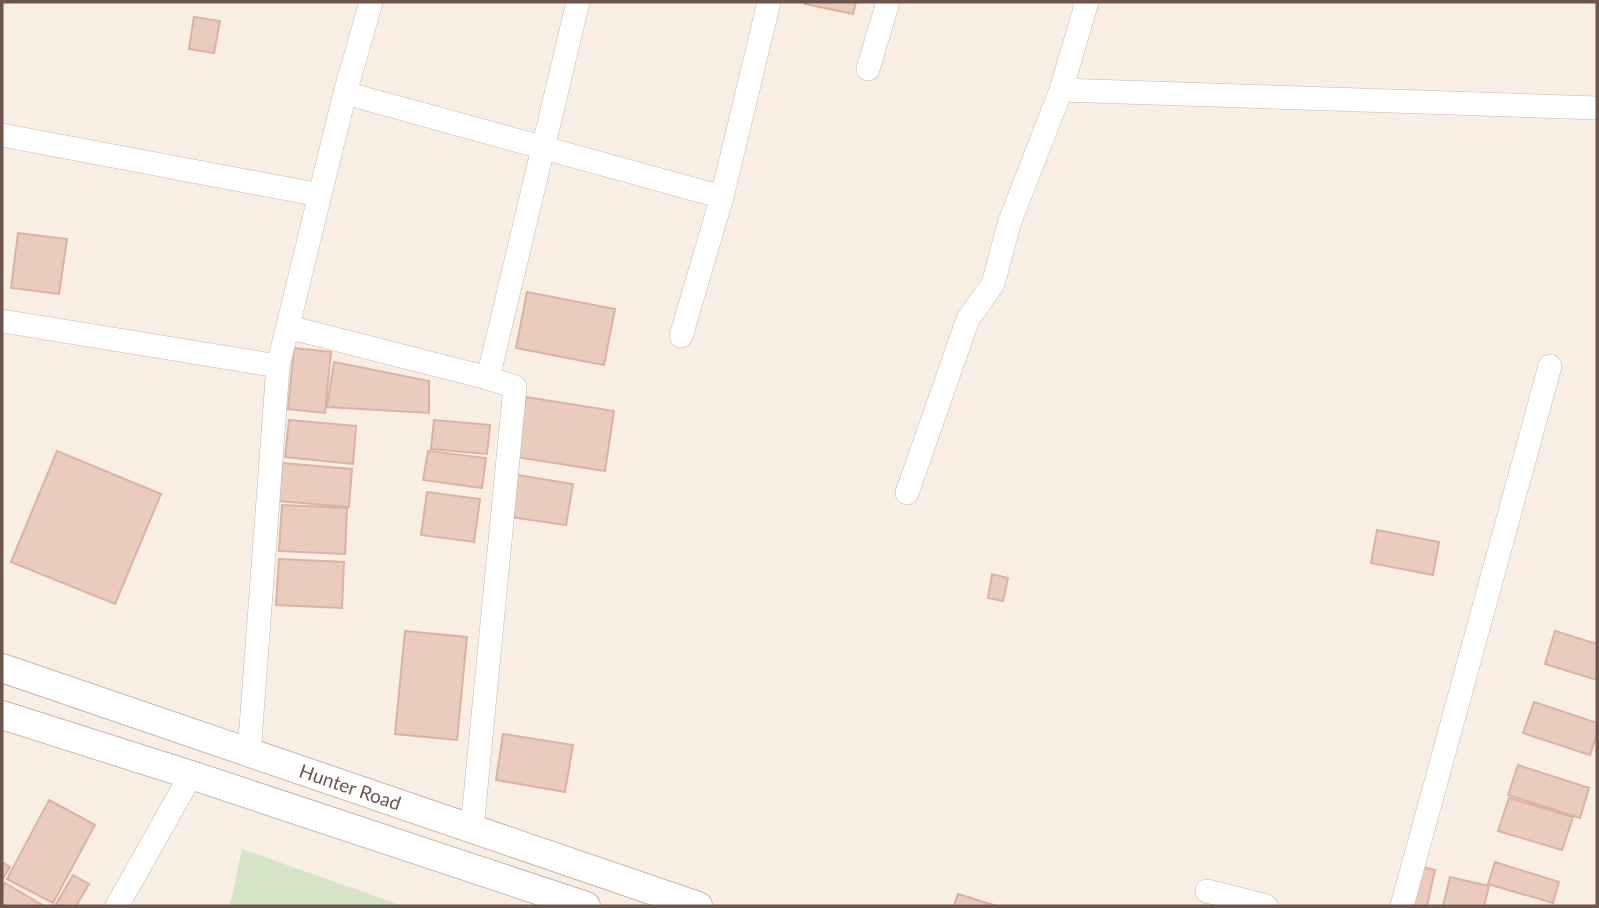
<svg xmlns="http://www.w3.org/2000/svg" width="1599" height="908" font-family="Lato,sans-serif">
<rect width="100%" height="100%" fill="#f9eee3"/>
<path fill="#d4e4c4" d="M242,849L403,906H230Z"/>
<path fill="#eaccbf" stroke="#dbb2a1" stroke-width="2" d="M805,2H856L853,14L805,4Z
M194,17L220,21L214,53L189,49Z
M18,233L67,239L59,294L11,288Z
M527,292L615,309L604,365L516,348Z
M294,348L331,352L325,413L288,409Z
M334,362L429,381V413L327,407Z
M526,397L614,411L605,471L516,457Z
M289,420L356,426L353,464L285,457Z
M434,420L490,425L487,454L431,449Z
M57,451L161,494L115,604L11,562Z
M428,451L486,458L482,488L423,480Z
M282,463L352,469L349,507L279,501Z
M517,475L573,484L566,525L510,517Z
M427,492L480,499L474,542L421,535Z
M282,505L347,508L345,554L279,551Z
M1377,530L1439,542L1433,575L1371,563Z
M279,559L344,562L342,608L276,605Z
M992,574L1008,578L1003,601L988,598Z
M405,631L467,637L457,740L395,734Z
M1555,631L1597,644V680L1545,664Z
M1534,702L1597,723V734L1590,755L1523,733Z
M503,734L573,745L565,792L496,780Z
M1518,765L1589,788L1580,818L1508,795Z
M1509,798L1573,817L1562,850L1498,831Z
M49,800L95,825L53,903L7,879Z
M2,862L10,867L2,880Z
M1495,862L1559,882L1553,903L1488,884Z
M1415,865L1435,870L1427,906H1405Z
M73,875L89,884L76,906H55Z
M1450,877L1489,886L1484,906H1443Z
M5,883L44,906H2V889Z
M958,894L997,906H954Z"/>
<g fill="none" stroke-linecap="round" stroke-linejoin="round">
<g stroke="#c8b6ac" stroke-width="24">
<path id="minor" d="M868,69L888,2
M1061,90L1597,108
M345,93L722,197L769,2
M2,135L320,195
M2,321L278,366
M288,327L488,378L515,387L472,829
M681,336L722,197
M488,378L578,2
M907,493L968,319L993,284L1010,221L1061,90L1087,2
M249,754L278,366L345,93L371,2
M1207,891L1266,906
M117,906L191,775
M1402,906L1550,366"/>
</g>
<g stroke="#c8b6ac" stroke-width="30">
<g id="tertiary">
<path id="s1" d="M2,668L698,906"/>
<path d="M2,715L191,775L586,906"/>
</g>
</g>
<use href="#minor" stroke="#fff" stroke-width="23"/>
<use href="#tertiary" stroke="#fff" stroke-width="28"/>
</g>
<g text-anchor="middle" stroke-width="6" stroke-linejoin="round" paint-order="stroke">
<g font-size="19" fill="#6d554d" stroke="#fcf3e9">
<text dy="7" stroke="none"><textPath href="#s1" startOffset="368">Hunter Road</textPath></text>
</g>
</g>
<rect width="1599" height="908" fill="none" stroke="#6d554d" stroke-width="7"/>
</svg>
